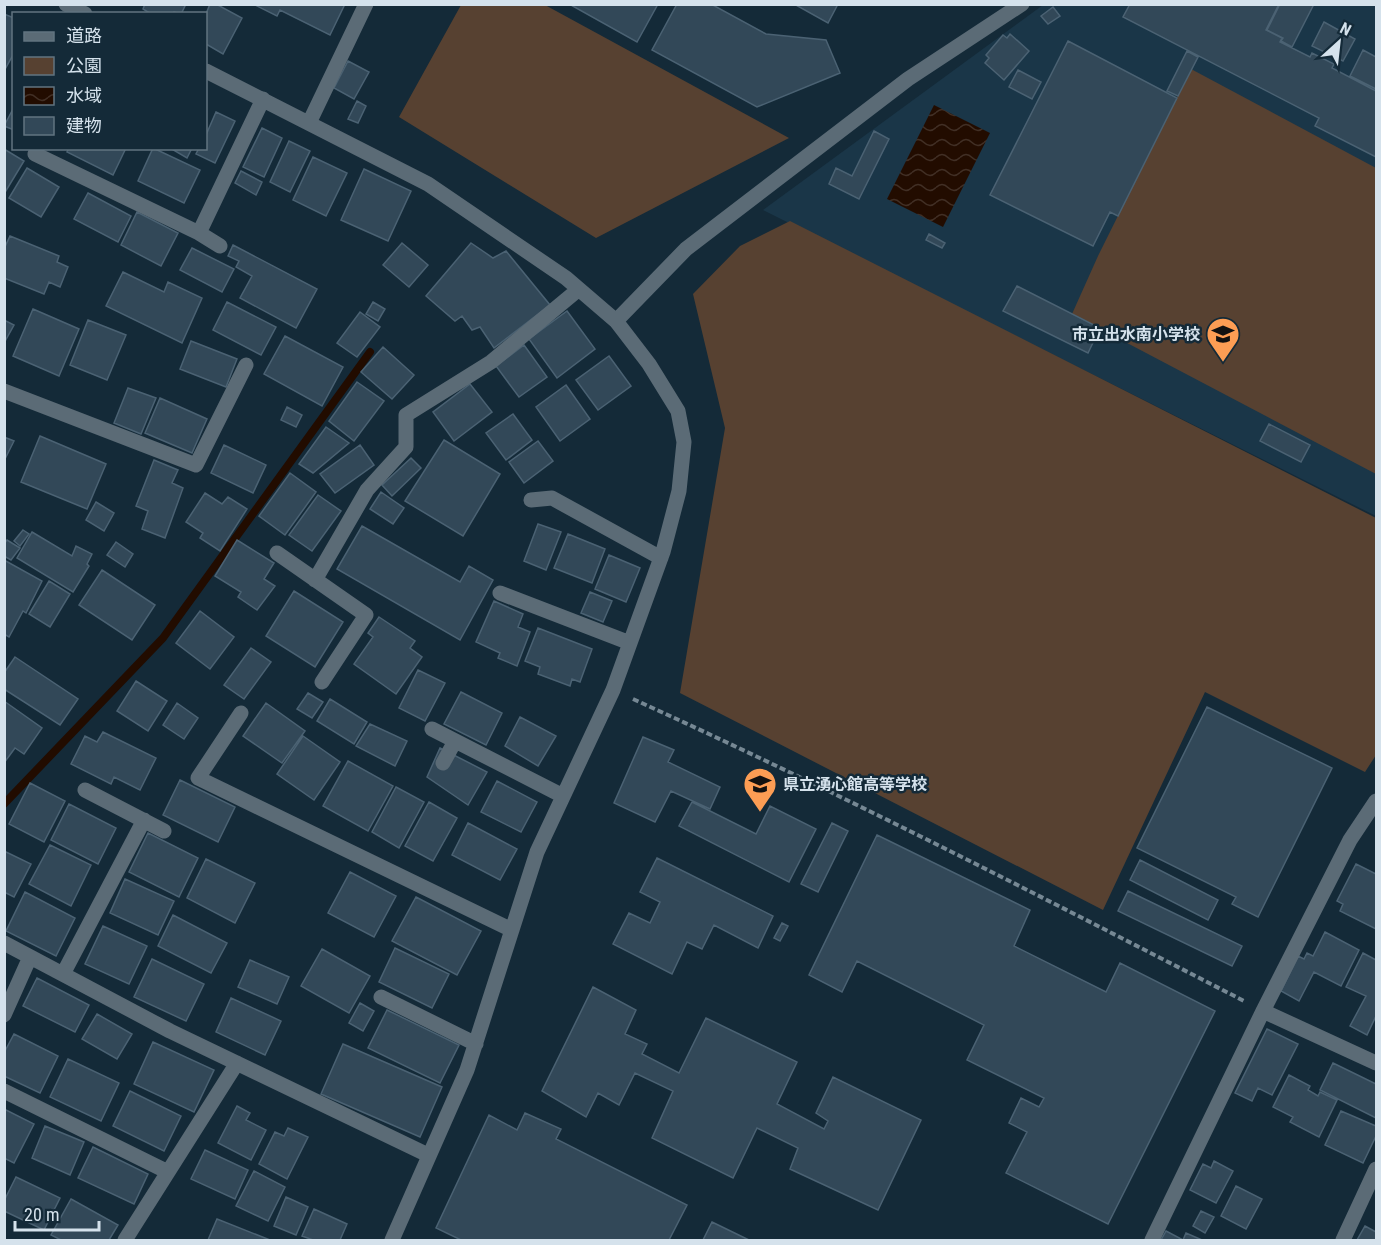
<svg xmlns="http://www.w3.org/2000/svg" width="1381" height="1245" font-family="'Roboto Condensed','Noto Sans JP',sans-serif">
<defs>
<pattern id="water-waves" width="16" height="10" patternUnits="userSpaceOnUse" patternTransform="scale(1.5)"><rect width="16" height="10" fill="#220c00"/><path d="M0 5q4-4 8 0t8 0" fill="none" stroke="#412f25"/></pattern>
</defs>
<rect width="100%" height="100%" fill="#142a38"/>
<path fill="#1a3648" d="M1043,5H1376V516L763,210Z"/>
<path fill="#574131" d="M461,5H545L789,138L596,238L399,117Z
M1191,69L1376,168V474L1072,314L1098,256Z
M790,221L1376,518V755L1365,772L1205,692L1103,910L680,693L725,428L693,294L740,246Z"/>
<path fill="url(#water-waves)" d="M934,105L990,133L943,227L887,199Z"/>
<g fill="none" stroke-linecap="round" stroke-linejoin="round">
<path stroke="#220c00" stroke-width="8" d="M4,804L163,638L370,352"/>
</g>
<path fill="#324858" stroke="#4b6273" stroke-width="1.5" d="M145,4H182L185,6L181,14L174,12L173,14H151L143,9Z
M210,4H216L242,18L223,54L206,44V14Z
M253,4H345L330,35L280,10L277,16Z
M569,4H658L637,42Z
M677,4H711L766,34L826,40L840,73L757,107L652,50Z
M794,4H838L828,23Z
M1130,4H1279L1266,30L1282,38L1280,42L1310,57L1312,53L1334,64L1332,68L1376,91V157L1315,126L1319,118L1123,17Z
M1280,4H1314L1292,47L1281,41L1283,38L1267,30Z
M1053,7L1060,16L1048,24L1041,16Z
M4,14L14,18V53L4,71Z
M1324,22L1355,39L1343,61L1312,46Z
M1010,34L1029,51L1004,80L985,63L989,58L986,55L1003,35L1007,38Z
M1068,41L1177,98L1118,216L1110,212L1093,246L990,195Z
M1363,50L1376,57V89L1350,76Z
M1187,51L1198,57L1178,96L1167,91Z
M348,61L369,72L354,99L334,88Z
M1018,70L1041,82L1032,99L1009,87Z
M357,101L366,106L358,123L348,119Z
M14,107V130L4,126Z
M216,112L235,121L215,163L196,154L199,148H206V135Z
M262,128L282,138L264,177L243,167Z
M874,131L889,139L859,199L829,184L836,168L852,176Z
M289,141L310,151L290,192L270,182Z
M69,148H126L113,175L67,152Z
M153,148L200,170L184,203L138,181Z
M170,148H192L187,158Z
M4,149L24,161L4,194Z
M313,157L347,173L326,216L293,200Z
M27,168L59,187L41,217L9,198Z
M364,169L411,191L388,241L341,220Z
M241,171L262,182L256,195L235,183Z
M88,193L131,216L118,242L74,219Z
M137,212L178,233L161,266L121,245Z
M929,234L945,243L942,248L926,240Z
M10,236L59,256L57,262L68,267L60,287L49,282L44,294L4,278V249Z
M402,243L428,265L409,287L383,265Z
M471,243L493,258L506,251L550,305L494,348L480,327L472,330L462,316L455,321L426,296Z
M233,245L317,289L296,328L240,298L252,276L236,267L239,261L228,256Z
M192,248L234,269L222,292L180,270Z
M123,272L164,292L168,282L202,298L182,343L106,306Z
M1017,286L1100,328L1088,353L1003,311Z
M227,302L276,327L261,355L213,330Z
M373,302L385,309L378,321L366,314Z
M33,309L79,329L59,376L13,356Z
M567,311L595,349L557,378L529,339Z
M360,312L380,327L357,357L337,343Z
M4,320L14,325L4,343Z
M88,320L126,335L107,380L70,365Z
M285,336L343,367L322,406L264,374Z
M191,341L237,359L226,387L180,369Z
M524,345L547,377L519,397L496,366Z
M383,347L414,375L392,399L361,372Z
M609,356L631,386L598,410L576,380Z
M357,382L384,401L354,441L329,421Z
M470,384L492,412L454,441L433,412Z
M566,385L590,419L560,441L536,407Z
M128,388L156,398L141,434L114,423Z
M160,398L207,419L192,453L145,433Z
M287,407L302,415L296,427L281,420Z
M513,414L532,440L506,460L486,433Z
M1269,424L1310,445L1301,462L1260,441Z
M326,427L349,443L313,473L299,464Z
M40,436L106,464L87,509L21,482Z
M4,437L14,441L4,461Z
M444,440L500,474L463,536L405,501Z
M538,441L553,461L524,483L509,462Z
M224,445L266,465L253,493L211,473Z
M360,445L374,465L335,493L320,474Z
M411,458L421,468L392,496L382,485Z
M154,460L178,470L172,483L183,488L165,538L142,529L148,511L136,506Z
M290,473L316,492L285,535L259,516Z
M381,492L404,508L393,524L370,509Z
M205,493L222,504L228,497L247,509L220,551L200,538L203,533L186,522Z
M318,495L341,511L312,551L289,535Z
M96,502L114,513L104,531L86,520Z
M538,524L561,532L546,570L524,561Z
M362,526L460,582L469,566L493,580L460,640L337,569Z
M23,530L29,534L20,546L14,541Z
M32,532L72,556L76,546L92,554L87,564L89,566L73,592L17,558Z
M568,534L605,549L592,583L554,568Z
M7,540L20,548L11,560L4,556V544Z
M237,540L274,563L264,579L275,586L257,610L238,597L241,592L215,576Z
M116,542L133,554L125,567L107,555Z
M609,555L640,568L626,602L595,589Z
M4,560L42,581L26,613L23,611L9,637L4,634Z
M102,570L155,605L132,640L79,605Z
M49,581L70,594L50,627L29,614Z
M294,591L343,622L315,667L266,636Z
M590,592L612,601L603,622L581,613Z
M494,601L523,614L518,627L530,632L517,666L498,658L500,653L476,642Z
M200,611L234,637L210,669L176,643Z
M379,617L415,641L410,648L422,657L396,694L354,664L373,637L368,633Z
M538,628L592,649L580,682L572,679L570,686L538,674L540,667L525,661Z
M251,648L271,662L244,699L224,685Z
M15,657L78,699L60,725L4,689V673Z
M418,670L445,683L425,721L399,708Z
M136,681L167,701L148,731L117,711Z
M461,692L502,713L486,745L444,724Z
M308,693L323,702L312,718L297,709Z
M330,699L367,722L354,744L317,721Z
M4,701L42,728L24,754L15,748L4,763Z
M177,703L198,718L184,739L163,725Z
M266,703L305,731L282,763L243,736Z
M1207,707L1332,768L1258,917L1232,904L1236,897L1137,848Z
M520,717L556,736L538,766L505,746Z
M370,724L407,741L395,766L356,746Z
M103,732L156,758L140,790L114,777L111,784L71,764L85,736L97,742Z
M303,736L340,762L314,800L277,774Z
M643,737L674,750L668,762L720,787L710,809L671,791L655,822L614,803Z
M440,748L487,772L468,805L427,777Z
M348,761L393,786L368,831L323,806Z
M180,780L235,807L218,842L163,815Z
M497,781L537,802L521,832L481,812Z
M30,783L65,801L44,842L9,824Z
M396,787L424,802L399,848L372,832Z
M429,802L457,818L433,861L405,846Z
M692,802L756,834L770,806L816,829L789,882L679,826Z
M69,804L116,828L98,864L51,840Z
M468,823L517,849L500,880L452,855Z
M832,823L848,831L818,892L801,884Z
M148,833L198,858L179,897L129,872Z
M877,835L1030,910L1014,946L1106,992L1120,963L1215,1011L1108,1224L1006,1173L1027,1132L1009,1123L1021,1098L1039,1107L1044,1098L967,1060L984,1025L857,961L842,992L809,975Z
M50,845L91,865L71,906L29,884Z
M4,851L31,864L14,897L4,892Z
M657,858L773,916L758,948L714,925L702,949L687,942L672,974L613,944L629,913L650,923L660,902L640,892Z
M206,859L255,883L235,923L187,898Z
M1140,860L1218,900L1208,920L1130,880Z
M1356,864L1376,874V929L1340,911L1343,904L1337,901Z
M350,872L396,896L374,937L328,913Z
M125,879L174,901L158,935L110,913Z
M1128,891L1242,946L1232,966L1118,911Z
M25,892L75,918L56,956L6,931Z
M416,897L481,931L457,975L392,941Z
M173,915L227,943L211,973L158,946Z
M782,923L788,926L780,941L774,938Z
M103,926L147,946L129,984L85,964Z
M1325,932L1359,950L1341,986L1314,972L1299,1001L1281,991L1298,956L1304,959L1307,953L1313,956Z
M395,948L449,974L432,1008L379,982Z
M322,949L370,976L349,1013L301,986Z
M1363,953L1376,960V1016L1367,1035L1350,1026L1366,996L1346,987Z
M152,959L204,984L186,1021L134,997Z
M250,960L289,977L277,1004L238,987Z
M37,978L89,1005L75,1032L23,1006Z
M593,987L636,1010L625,1034L647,1044L642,1054L679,1073L706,1018L797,1062L777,1104L824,1129L828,1121L816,1113L833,1077L921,1120L878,1210L790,1169L798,1148L757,1128L733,1178L652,1138L673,1091L635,1073L619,1105L598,1093L586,1117L542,1091Z
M231,998L281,1021L265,1055L216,1032Z
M360,1003L374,1011L363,1031L349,1023Z
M387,1010L459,1045L440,1083L368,1048Z
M97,1014L132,1034L117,1059L82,1039Z
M1267,1029L1298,1044L1272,1095L1258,1088L1252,1101L1235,1093Z
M14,1034L58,1056L40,1093L4,1076V1053Z
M153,1042L214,1070L194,1112L134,1084Z
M343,1044L442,1087L420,1137L321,1094Z
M68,1059L119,1083L101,1121L50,1097Z
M1333,1063L1376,1084V1118L1320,1090Z
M1289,1075L1310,1086L1308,1090L1318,1096L1320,1092L1337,1100L1319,1137L1290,1122L1293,1117L1273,1107Z
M130,1091L181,1116L164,1151L113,1126Z
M237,1106L250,1113L246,1120L266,1130L251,1160L218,1143Z
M4,1109L34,1124L14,1163L4,1158Z
M1341,1111L1376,1126V1136L1363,1163L1325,1145Z
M525,1113L561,1129L556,1139L687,1205L669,1240H461L436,1228L489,1115L517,1130Z
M45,1126L84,1142L70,1175L32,1158Z
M288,1128L308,1137L287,1179L259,1164L275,1132L284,1136Z
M93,1147L148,1174L134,1204L78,1178Z
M205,1150L248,1170L235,1199L191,1179Z
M1214,1161L1233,1171L1216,1203L1190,1190L1203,1164L1211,1168Z
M254,1171L285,1187L268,1221L236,1206Z
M16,1177L60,1198L44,1230L4,1211V1201Z
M1236,1186L1262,1199L1246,1229L1221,1216Z
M286,1197L308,1207L296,1235L274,1226Z
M71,1199L118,1225L109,1240H61L51,1235Z
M314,1209L347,1224L340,1240H313L302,1236Z
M1201,1211L1214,1217L1205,1233L1193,1226Z
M217,1219L270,1240H208Z
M712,1222L749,1240H703Z
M1365,1226L1376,1232V1240H1357Z
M1166,1231L1183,1240L1186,1233L1202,1240H1161Z"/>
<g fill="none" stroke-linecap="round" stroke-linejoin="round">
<path stroke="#768894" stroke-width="4" stroke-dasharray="6 3" stroke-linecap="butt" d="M633,699C840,793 1042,897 1244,1001"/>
<path stroke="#5b6b76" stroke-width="15" d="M66,4L85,14
M206,71L428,184L566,278L616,321L649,364L678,411L684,442L679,491L663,552L613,690L537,852L467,1070L392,1240
M309,123L366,4
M35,154L199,233L220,246
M199,233L263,99
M616,321L686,249L908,79L1022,4
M4,391L196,465L246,365
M531,500L552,498L661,558
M277,553L366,615L322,682
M315,580L367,490L406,447V415L491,362L579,289
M500,593L630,643
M241,713L198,778L512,930
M432,729L563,796
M443,763L455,741
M85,790L164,831
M4,943L170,1031L428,1155
M63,974L144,820
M381,997L476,1044
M1263,1011L1376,1063
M4,1015L30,957
M4,1091L168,1172
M125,1240L237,1063
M1152,1240L1263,1011L1350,840L1376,801
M1343,1240L1376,1169"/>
</g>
<defs>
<g id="school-pin" transform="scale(1.725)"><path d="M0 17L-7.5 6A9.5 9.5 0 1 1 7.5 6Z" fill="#fc9d54" stroke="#142a38"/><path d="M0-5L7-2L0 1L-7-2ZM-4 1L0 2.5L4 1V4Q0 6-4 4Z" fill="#111"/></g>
</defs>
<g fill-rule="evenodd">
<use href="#school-pin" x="1223" y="334"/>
<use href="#school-pin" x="760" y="784"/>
</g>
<g text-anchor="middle" stroke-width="5" stroke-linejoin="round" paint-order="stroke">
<g font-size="16" font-weight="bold" fill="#d5e2ec" stroke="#142a38" text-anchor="end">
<text x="1200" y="340">市立出水南小学校</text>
<text x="783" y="790" text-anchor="start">県立湧心館高等学校</text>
</g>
</g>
<rect width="1381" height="1245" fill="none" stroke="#d5e2ec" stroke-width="12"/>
<rect x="12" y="12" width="195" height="138" fill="#142a38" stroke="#617480" stroke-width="1.5"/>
<rect x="24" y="32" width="30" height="9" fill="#5b6b76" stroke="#617480" stroke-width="1.5"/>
<text x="66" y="42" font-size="18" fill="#d5e2ec">道路</text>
<rect x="24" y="57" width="30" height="18" fill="#574131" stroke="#617480" stroke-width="1.5"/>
<text x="66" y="72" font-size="18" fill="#d5e2ec">公園</text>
<rect x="24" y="87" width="30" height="18" fill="url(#water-waves)" stroke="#617480" stroke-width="1.5"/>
<text x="66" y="102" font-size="18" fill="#d5e2ec">水域</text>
<rect x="24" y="117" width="30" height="18" fill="#324858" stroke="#617480" stroke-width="1.5"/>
<text x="66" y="132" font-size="18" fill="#d5e2ec">建物</text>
<g transform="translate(1339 42) rotate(27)" stroke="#142a38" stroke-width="4.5" paint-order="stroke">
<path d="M0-4.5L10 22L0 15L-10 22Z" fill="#d5e2ec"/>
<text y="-9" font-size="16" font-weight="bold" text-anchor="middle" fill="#d5e2ec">N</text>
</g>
<path d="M15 1221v9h84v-9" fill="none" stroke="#d5e2ec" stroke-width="3"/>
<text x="24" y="1221" font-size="18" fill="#d5e2ec" stroke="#142a38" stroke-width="4.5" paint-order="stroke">20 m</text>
</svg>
